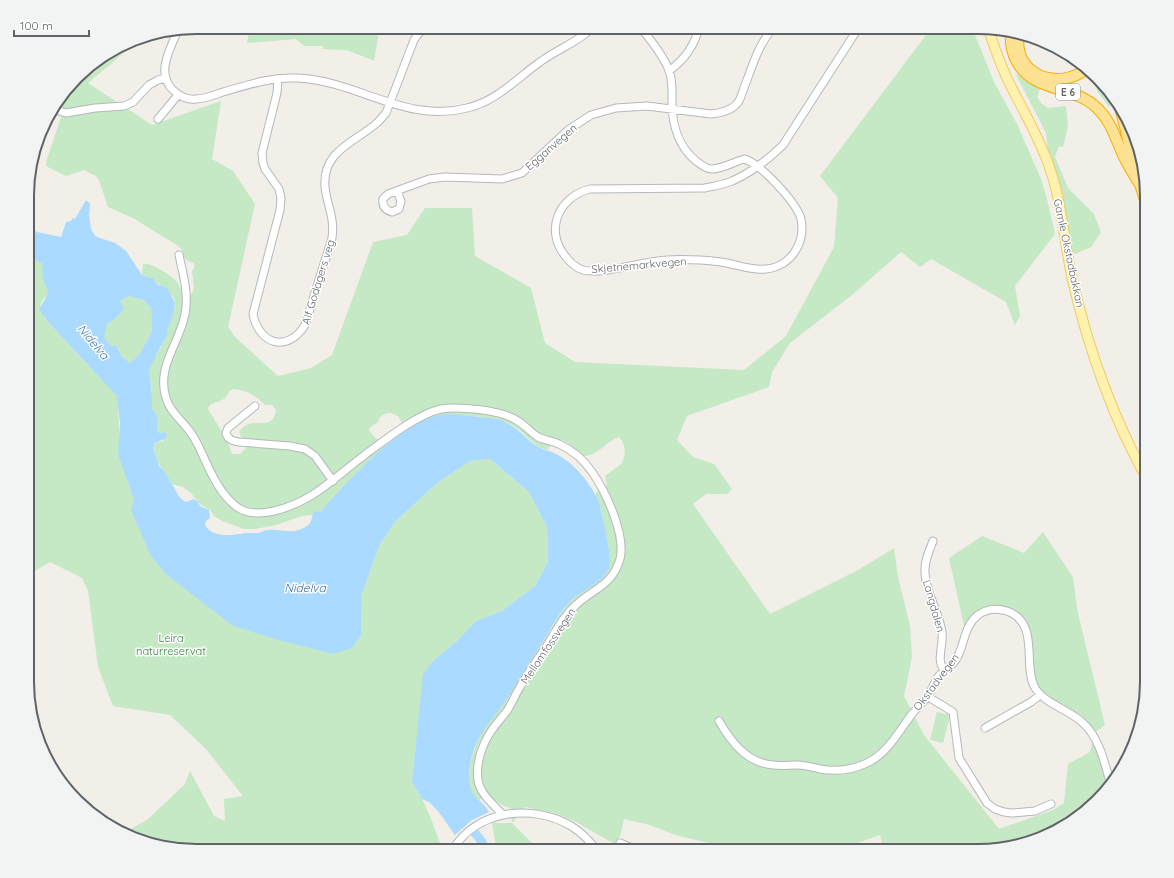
<svg xmlns="http://www.w3.org/2000/svg" width="1174" height="878" font-family="Quicksand,sans-serif">
<rect width="100%" height="100%" fill="#f1efe8"/>
<path fill="#c5e8c5" fill-rule="evenodd" d="M250,27H372L378,37L374,61L347,50L323,49V46H304L296,39L247,43Z
M932,27H973L975,35L994,82L1017,124L1041,179L1048,203L1055,234L1015,286L1020,316L1015,325L1006,302L931,259L920,267L901,252L852,295L790,343L772,372L769,387L687,416L677,440L693,457L714,464L732,489L727,494H706L693,504L770,614L860,569L894,548L898,577L910,626L912,657L904,696L924,735L999,829L1053,810L1064,803L1068,764L1090,752L1094,733L1041,697L1033,680L1025,624L997,609L983,613L965,630L949,558L982,536L1024,553L1043,532L1073,577L1077,609L1105,725L1094,733L1110,786L1105,793L1053,834L978,851H884L880,835L843,848L726,847L675,835L650,825L624,819L621,833L616,845L576,822L554,813L525,807L512,823L540,851H497L492,823H512L511,808L502,805L489,797L478,800C461,790 471,757 477,743C484,726 497,713 507,698C521,677 534,655 548,634C554,623 560,613 568,604C580,590 601,585 609,568C613,557 602,516 599,502L595,495L597,492L607,485L605,476C610,472 617,468 621,464C627,456 625,442 619,437C607,440 600,455 584,456C576,449 564,437 553,439L548,450L538,447C528,438 518,427 506,422C499,419 490,419 482,417C449,413 434,412 406,431C401,423 401,414 389,413C385,413 383,415 380,417L378,422L369,428C370,436 380,441 387,445L367,463L322,511L313,514L312,515L302,516L276,525L255,529H244L222,521L214,516L210,510L200,504L191,493L183,487L171,484L163,469L158,463L153,446L155,443L164,441L163,432L159,433L157,431C158,422 158,417 152,409C152,400 152,391 151,382C150,378 148,374 149,370C150,362 156,357 159,351C163,344 166,336 168,328C170,319 177,312 175,302C172,288 159,288 153,278L144,276L142,275L143,264C150,262 171,275 176,281C179,284 180,289 183,292C185,295 188,296 191,295L193,291L194,287L192,271C200,261 187,263 184,257C183,256 184,255 183,254C182,249 179,246 175,244L133,218L108,207L99,180L96,176L84,170L66,176L46,166L47,159L62,114L52,108L85,69L141,36H144L88,83L152,125L221,101L212,159L233,171L255,204L228,327L236,338L278,376L311,368L332,355L373,242L407,235L425,208H472L475,256L531,288L545,343L575,362L744,370L786,336L834,247L838,198L820,176ZM234,389C246,390 257,396 265,405H272L276,410C272,435 253,412 239,432L241,437L246,442V448L240,454H232L227,440L208,409C211,399 224,406 229,391Z
M1015,73L1040,89L1037,97L1042,104L1048,108L1066,106L1068,126L1063,147L1059,146L1055,157L1068,188L1094,214L1101,232L1091,247L1073,255L1064,201L1048,151L1046,133Z
M1095,77L1109,95L1110,108L1097,91Z
M28,248L44,261L50,294L43,299L40,305L45,319L88,365L94,369L118,392L119,431L129,486L134,500L133,506L278,638L287,642L333,654L361,635L362,594L379,546L394,523L437,483L470,461L490,459L529,492L547,527L548,562L535,586L502,611L476,621L456,642L434,660L416,743L412,782L422,799L430,816L440,843L442,851H185L132,838L123,833L147,820L185,784L190,771L214,816L225,821L224,799L243,796L206,749L170,715L113,706L98,667L88,591L82,578L50,562L28,575Z
M129,296L144,300L151,308L152,332L139,355L130,363L122,357L116,345L111,346L103,337L107,324L116,318L120,301Z
M937,712L950,715L943,743L930,740Z"/>
<path fill="#aadaff" fill-rule="evenodd" d="M86,200L90,204L89,214L91,229L95,236L100,238L115,243L126,251L142,275L144,276L153,278L158,285L163,286L169,290L175,303L174,313L168,328L167,335L149,369L152,396V409C159,415 158,423 157,431L159,433L165,432L167,434L165,439L155,443L153,447L159,466L163,469L180,498L186,502L194,499L198,502L200,506L209,510L210,518L206,521L205,525C213,539 234,535 246,533C250,533 255,533 259,533C262,532 265,530 268,530C282,528 292,536 307,526C312,523 312,517 313,512L322,511L324,508C350,479 395,429 432,417C447,412 463,415 478,417C487,418 499,418 507,423C519,429 527,440 538,447C544,450 552,451 558,455C575,464 591,484 599,502C602,516 613,556 609,568C602,585 580,590 569,603C560,612 554,623 548,633C535,655 521,676 508,697C498,713 485,725 477,742C472,753 468,768 469,780C470,798 482,799 489,812L472,820L455,835L438,811L429,802L422,799L412,782L423,674L434,660L456,642L476,621L502,611L535,586L548,562L547,527L529,492L490,459L470,461L437,483L394,523L379,546L362,594L361,635L352,648L333,654L282,641L233,626L167,575L151,556L131,510L134,500L118,454L120,423L117,396L48,322L39,309L49,293C44,283 41,276 43,264L35,259L28,252V227L37,232L61,237L66,222L71,221L73,218L75,219ZM129,296L144,300L151,308L152,332L139,355L130,363L122,357L116,345L111,346L104,337L107,324L116,318L124,309L120,301Z"/>
<g fill="none" stroke-linecap="round" stroke-linejoin="round">
<path stroke="#aadaff" stroke-width="9" d="M475,833L482,842L484,851"/>
<g stroke="#b5b8bc" stroke-width="9">
<path id="minor" d="M640,27C651,40 662,54 669,70C673,81 672,92 672,103C672,125 679,147 696,161C701,164 705,169 712,169C722,169 734,162 744,159C759,162 797,203 801,219C803,229 802,239 797,248C791,260 779,268 766,269C751,271 736,264 721,262C703,260 685,259 667,260C644,261 603,275 583,270C576,268 570,262 566,257C544,231 558,197 590,189L705,188C714,186 723,185 732,181C749,174 770,158 783,145L859,27
M178,30C170,49 155,74 174,91C180,97 189,100 196,99C205,99 214,95 223,92C247,85 271,77 296,78C358,80 404,124 467,108C497,101 516,79 540,62C557,49 579,42 593,27
M669,71C684,60 695,45 699,27
M278,79L277,93L262,153L263,163L265,169L279,189L281,198L280,210L253,314C259,345 288,353 305,325L332,238C335,217 327,206 325,187C322,150 356,142 378,122C381,119 383,116 386,113L414,40L419,33L426,27
M52,109L66,113L95,108L124,106L133,102L149,85L158,80L166,78
M158,119L178,95
M397,191L401,201L399,209L392,212C385,210 382,206 383,199L388,194L429,179L445,177L502,179L522,173L568,130L591,115L616,108L647,106L711,114C722,113 733,110 739,101C742,95 744,87 747,80C754,61 760,42 774,27
M179,255C183,274 189,294 185,314C180,343 156,366 166,398C169,410 180,419 188,429C192,434 196,441 199,447C209,468 218,493 237,507C248,515 261,514 274,511C313,502 335,477 366,454C386,439 418,414 441,409C459,406 501,410 516,420C524,424 530,432 538,437C544,440 552,441 559,444C572,450 584,460 592,472C606,492 626,535 620,559C612,586 594,588 576,605C562,617 554,635 544,650C536,662 527,674 520,687C515,695 512,703 507,711C499,721 490,730 485,742C480,753 476,767 478,780C480,794 493,804 503,815
M255,406L228,428L226,433C228,440 233,441 239,442L290,446L305,449L315,456L333,481
M933,541C929,551 924,562 925,573C926,594 939,612 942,632C944,645 935,661 945,671
M927,696L953,712L959,758L987,803L995,809L1004,812L1012,813L1035,811L1051,804
M719,721C731,742 747,763 773,765C780,766 789,765 797,765C805,765 812,767 820,769C837,772 852,770 867,763C887,754 899,731 912,714C917,708 923,702 928,696C932,690 934,683 938,677C944,670 953,666 957,658C965,643 964,626 978,615C986,609 997,608 1007,611C1040,623 1023,664 1034,686C1043,704 1071,710 1084,724C1100,739 1105,765 1111,785
M985,728L1031,702L1040,695
M620,843L639,851
M452,851C475,810 532,803 571,826C581,832 590,841 597,851"/>
</g>
<g stroke="#f2c960" stroke-width="11">
<path id="major" d="M988,27C993,44 999,60 1006,76C1020,106 1038,134 1049,166C1062,202 1064,241 1072,278C1088,348 1112,416 1147,479"/>
</g>
<g stroke="#f9ab00" stroke-width="12">
<path id="highway" d="M1011,33C1010,43 1012,53 1017,62C1034,93 1074,85 1097,108C1112,122 1116,141 1125,159C1129,167 1134,175 1139,183
M1019,34C1012,75 1058,92 1088,68
M1121,111L1135,167L1147,207"/>
</g>
<use href="#minor" stroke="#fff" stroke-width="7"/>
<use href="#major" stroke="#fff2af" stroke-width="9"/>
<use href="#highway" stroke="#fde293" stroke-width="10"/>
</g>
<g text-anchor="middle" stroke-width="3" stroke-linejoin="round" paint-order="stroke">
<rect fill="#fff" stroke="#8f9295" stroke-width="1" x="1056" y="84" width="24" height="16" rx="3"/>
<g font-size="10" font-weight="bold" fill="#5f6368">
<text x="1068" y="96">E 6</text>
</g>
<g font-size="11" fill="#5f6368" stroke="#fff">
<text transform="translate(551 147) rotate(-41)" y="4">Egganvegen</text>
<text transform="translate(1069 253) rotate(78)" y="4">Gamle Okstadbakkan</text>
<text transform="translate(639 265) rotate(-5)" y="4">Skjetnemarkvegen</text>
<text transform="translate(318 282) rotate(-73)" y="4">Alf Godagers veg</text>
<text transform="translate(934 606) rotate(74)" y="4">Langdalen</text>
<text transform="translate(548 646) rotate(-56)" y="4">Mellomfossvegen</text>
<text transform="translate(936 682) rotate(-53)" y="4">Okstadvegen</text>
</g>
<g font-size="11" fill="#348238" stroke="#fff">
<text x="171" y="642">Leira<tspan x="171" dy="13">naturreservat</tspan></text>
</g>
<g font-size="12" font-style="italic" fill="#4174aa" stroke="#fff">
<text transform="translate(93 342) rotate(50)" y="4">Nidelva</text>
<text x="305" y="592">Nidelva</text>
</g>
</g>
<path d="M0 0H1174V878H0ZM196 34H978A162 162 0 0 1 1140 196V682A162 162 0 0 1 978 844H196A162 162 0 0 1 34 682V196A162 162 0 0 1 196 34Z" fill="#f2f3f3" fill-rule="evenodd"/>
<path fill="none" stroke="#5f6368" stroke-width="2" d="M196 34H978A162 162 0 0 1 1140 196V682A162 162 0 0 1 978 844H196A162 162 0 0 1 34 682V196A162 162 0 0 1 196 34Z"/>
<path d="M14 30v6h75v-6" fill="none" stroke="#5f6368" stroke-width="2"/>
<text x="20" y="30" font-size="12" fill="#5f6368" stroke="#ffffff" stroke-width="3" paint-order="stroke">100 m</text>
</svg>
